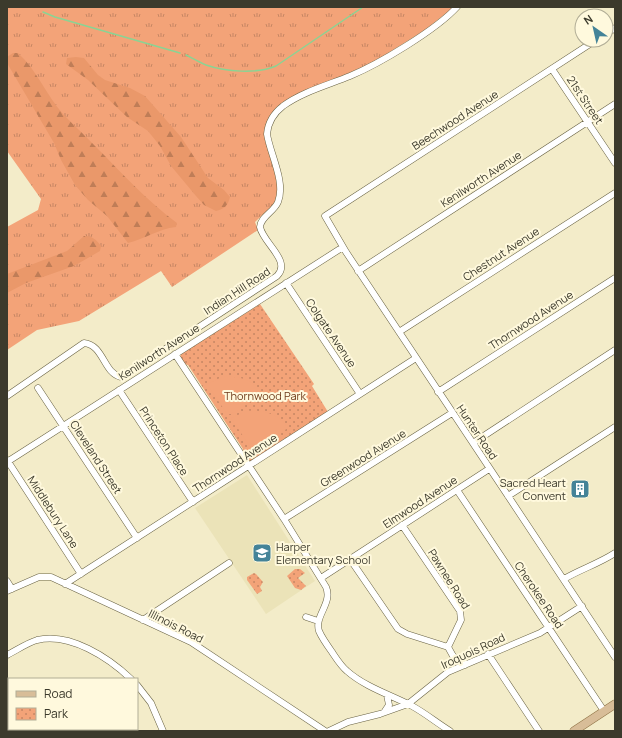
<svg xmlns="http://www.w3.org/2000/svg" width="622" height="738" font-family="Manrope,sans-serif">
<defs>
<pattern id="grass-tufts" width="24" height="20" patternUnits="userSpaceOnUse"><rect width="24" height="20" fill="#f3a378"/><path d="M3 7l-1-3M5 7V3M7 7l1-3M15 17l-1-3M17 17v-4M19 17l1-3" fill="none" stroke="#c68663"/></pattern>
<pattern id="forest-firs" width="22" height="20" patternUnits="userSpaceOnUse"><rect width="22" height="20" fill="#ea986a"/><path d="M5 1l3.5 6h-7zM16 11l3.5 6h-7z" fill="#bf7d57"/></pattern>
<pattern id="park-dots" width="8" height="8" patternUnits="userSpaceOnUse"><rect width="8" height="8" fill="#f3a378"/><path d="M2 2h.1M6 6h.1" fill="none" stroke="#c68663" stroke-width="1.8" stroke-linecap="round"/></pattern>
</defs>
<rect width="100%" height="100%" fill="#f3ecc9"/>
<path fill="#ebe3b8" d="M247,475L315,581L266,614L195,508Z"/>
<path fill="url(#grass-tufts)" d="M7,7H454L425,30L374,62L295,97L266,125L278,188L276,202L255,222L258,230L172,287L161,271L79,321L37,330L7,350V227L38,210L41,199L7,151Z"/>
<path fill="url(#forest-firs)" d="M13,53H18C37,70 46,95 63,114C73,125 85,135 95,146C122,173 146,200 177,223L176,227C158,229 145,239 128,243L107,216L88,200L75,185L61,160L54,143L7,63V57Z
M76,57L84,58L98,75L105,80L130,88L145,96L181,137L208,178L224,190L230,197C228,206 224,209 216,211L204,205L196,196L171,166L160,146L148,131L127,117L88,80L66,64L67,58Z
M84,236C92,236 96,239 101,246L100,251L74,266L26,283L7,293V274L67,251Z"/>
<path fill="url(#park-dots)" d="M260,304L314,384L312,386L328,412L252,461H249L242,452L243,449L188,365L184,364L180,357L181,354Z
M295,569H300L305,573L298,578L306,586L301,590L295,588L287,576Z
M254,573L256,574L263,582L260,587L262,591L257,594L247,580V577Z"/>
<path fill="#f3a378" d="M222,377C239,376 253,379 263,394L231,414H227L207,384Z
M247,411C263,410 278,413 288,428L255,449L251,448L231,418Z"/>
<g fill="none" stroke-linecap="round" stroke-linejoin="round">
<path stroke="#89d494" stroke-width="1.5" d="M43,12L55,17L180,53
M186,55C192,58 199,62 206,65C226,72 257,74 276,66L363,7"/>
<g stroke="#686243" stroke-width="7">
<path id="minor" d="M606,34L615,28
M596,40L325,216L346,252L615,657
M552,69L615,163
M358,271L615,104
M286,283L360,394
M399,332L615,193
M175,354L284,519L326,587C333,603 314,616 319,631C322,638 327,645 332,652C336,658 341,666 347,671C365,687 391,695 412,706C425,713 437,723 450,731
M38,388L137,538
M119,390L193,502
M438,392L615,278
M7,396L84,343C104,345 103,373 121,377L124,376L277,276C292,261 263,243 260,227C261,216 274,212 278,202C286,182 270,154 267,134C268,122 274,113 283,106C302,92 328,85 350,76C379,64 436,30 457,7
M473,443L615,350
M7,460L81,574
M7,462L343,247
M457,490L604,711
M508,496L615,427
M284,519L452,413
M402,525L460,611L461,620L448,647
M350,559L398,629L407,634L448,647L453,656L465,665
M321,578L489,469
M564,579C581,569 598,564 615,553
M7,581L12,589
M65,584L416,358
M7,591L39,577H51L191,642L325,731
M306,617L318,621
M143,620L229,563
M488,654L539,731
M7,655C17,650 27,643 37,640C70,632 109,658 131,679
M137,685L151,703L163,731
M7,702L9,705
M385,711L389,705L387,695
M26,729L28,731
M329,731L348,722L380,714L408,704L448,672L540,633L582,606"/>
</g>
<g stroke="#907346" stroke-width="9">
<path id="major" d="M574,731L615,704"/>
</g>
<use href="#minor" stroke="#fff" stroke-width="6"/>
<use href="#major" stroke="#d8bd98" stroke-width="8"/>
</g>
<defs>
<g id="building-square" transform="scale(1)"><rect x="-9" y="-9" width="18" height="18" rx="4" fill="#448398" stroke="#fff9dd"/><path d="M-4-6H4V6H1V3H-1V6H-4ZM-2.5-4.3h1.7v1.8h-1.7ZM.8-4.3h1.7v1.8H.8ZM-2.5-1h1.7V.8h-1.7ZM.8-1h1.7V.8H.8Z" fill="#fff"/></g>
<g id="school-square" transform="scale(1)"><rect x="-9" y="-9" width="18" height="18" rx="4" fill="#448398" stroke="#fff9dd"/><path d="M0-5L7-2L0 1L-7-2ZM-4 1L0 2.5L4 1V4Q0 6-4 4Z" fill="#fff"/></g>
</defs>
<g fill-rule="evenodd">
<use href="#building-square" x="580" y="489"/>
<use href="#school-square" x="262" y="553"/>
</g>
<g text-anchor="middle" stroke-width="4" stroke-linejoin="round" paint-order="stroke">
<g font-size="11" fill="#3c3a2c" stroke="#fff9dd">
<text transform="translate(585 100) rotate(56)" y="4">21st Street</text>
<text transform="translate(455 120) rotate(-33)" y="4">Beechwood Avenue</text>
<text transform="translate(481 179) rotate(-33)" y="4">Kenilworth Avenue</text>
<text transform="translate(501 254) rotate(-33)" y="4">Chestnut Avenue</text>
<text transform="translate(237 291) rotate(-33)" y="4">Indian Hill Road</text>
<text transform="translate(531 320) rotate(-33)" y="4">Thornwood Avenue</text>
<text transform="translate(331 333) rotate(56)" y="4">Colgate Avenue</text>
<text transform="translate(159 352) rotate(-33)" y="4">Kenilworth Avenue</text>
<text transform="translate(477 432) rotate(56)" y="4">Hunter Road</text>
<text transform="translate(164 441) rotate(57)" y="4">Princeton Place</text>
<text transform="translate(96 457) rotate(57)" y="4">Cleveland Street</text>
<text transform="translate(363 458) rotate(-32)" y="4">Greenwood Avenue</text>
<text transform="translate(235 463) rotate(-33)" y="4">Thornwood Avenue</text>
<text transform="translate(420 502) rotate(-33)" y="4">Elmwood Avenue</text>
<text transform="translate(53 512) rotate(57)" y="4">Middlebury Lane</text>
<text transform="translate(449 579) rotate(58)" y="4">Pawnee Road</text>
<text transform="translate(539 595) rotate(56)" y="4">Cherokee Road</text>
<text transform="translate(176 626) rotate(27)" y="4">Illinois Road</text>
<text transform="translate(473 651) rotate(-25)" y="4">Iroquois Road</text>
</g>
<g font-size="11" fill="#6f3919" stroke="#fff9dd">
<text x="265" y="400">Thornwood Park</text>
</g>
<g font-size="11" fill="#3c3a2c" stroke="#fff9dd" text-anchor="end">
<text x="566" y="487">Sacred Heart<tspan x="566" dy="13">Convent</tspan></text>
<text x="276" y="551" text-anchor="start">Harper<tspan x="276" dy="13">Elementary School</tspan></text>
</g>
</g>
<rect width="622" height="738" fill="none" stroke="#3c3a2c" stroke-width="16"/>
<rect x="8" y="678" width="130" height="52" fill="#fff9dd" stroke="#b1ad96"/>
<rect x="16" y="691" width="20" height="6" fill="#d8bd98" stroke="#b1ad96"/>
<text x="44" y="698" font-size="12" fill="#3c3a2c">Road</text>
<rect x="16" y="708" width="20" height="12" fill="url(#park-dots)" stroke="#b1ad96"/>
<text x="44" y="718" font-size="12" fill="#3c3a2c">Park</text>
<g transform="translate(594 28) rotate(326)"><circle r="19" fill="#fff9dd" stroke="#b1ad96"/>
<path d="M0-3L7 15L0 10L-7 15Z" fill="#448398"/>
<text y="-6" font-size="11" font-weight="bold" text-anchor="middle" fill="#3c3a2c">N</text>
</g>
</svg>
